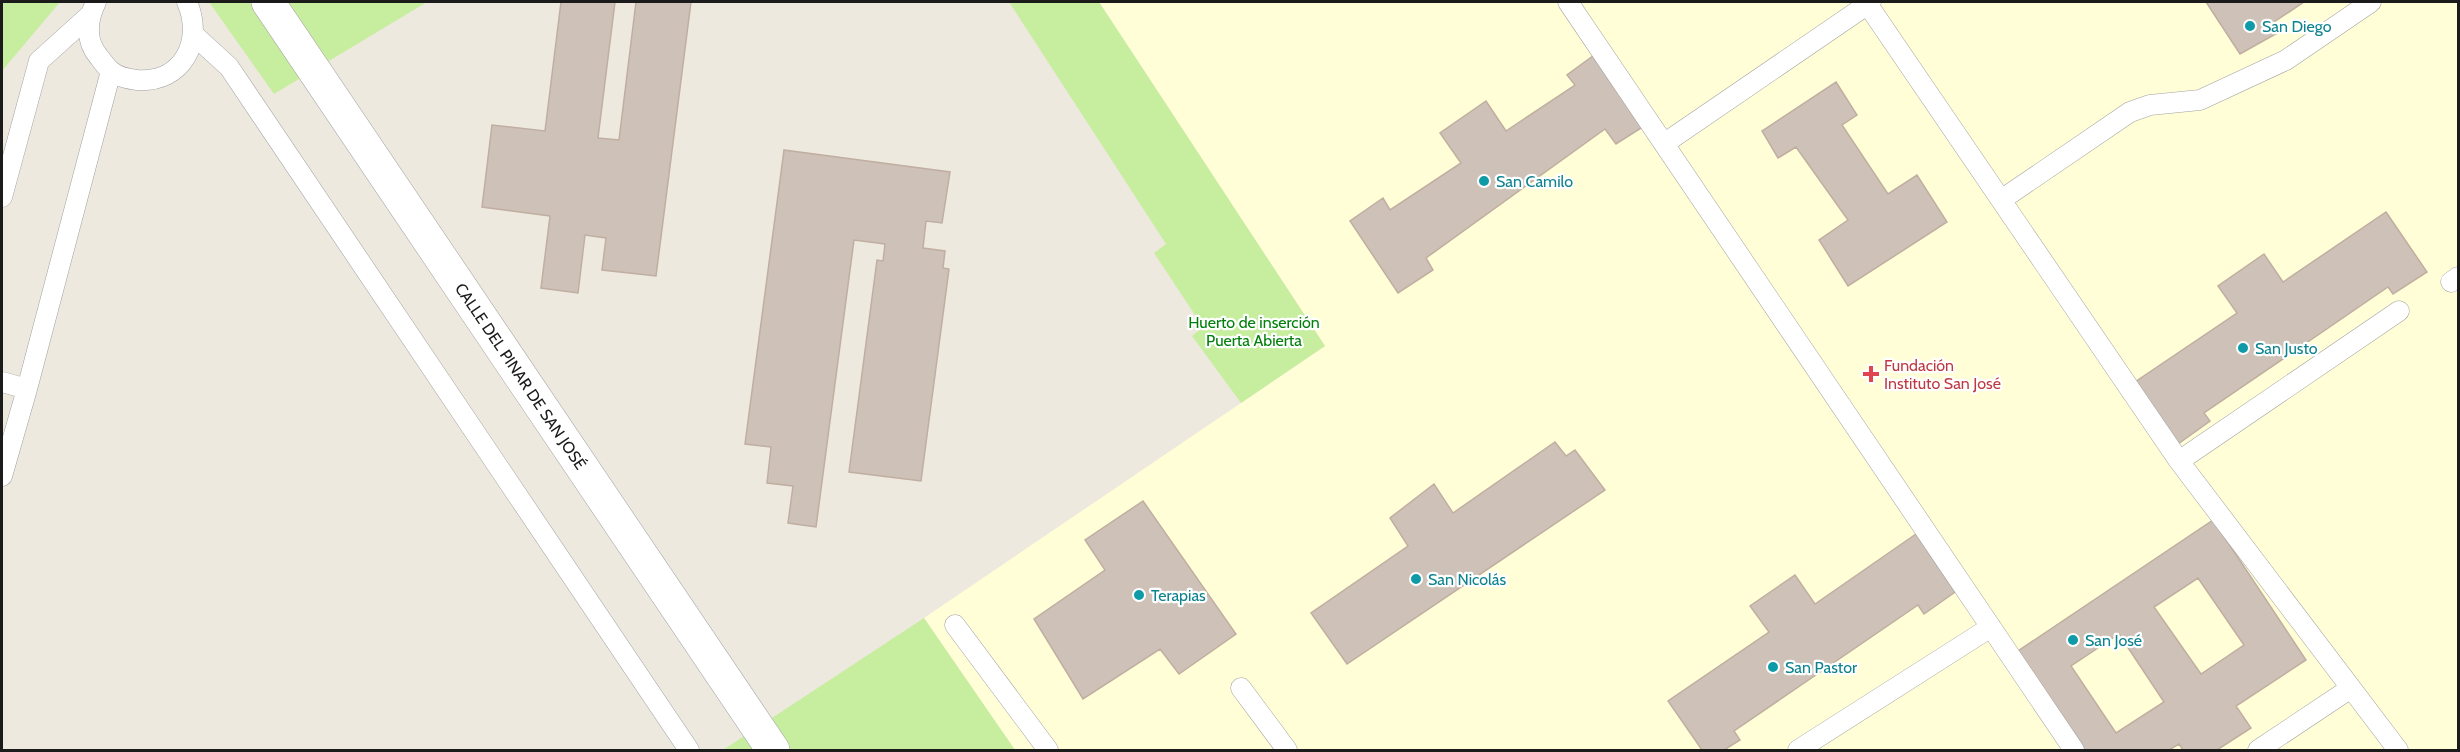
<svg xmlns="http://www.w3.org/2000/svg" width="2460" height="752" font-family="Cabin,sans-serif">
<rect width="100%" height="100%" fill="#eee9df"/>
<path fill="#fffed7" d="M1099,2H2458V750H1015L924,618L1325,346Z"/>
<path fill="#c7ed9f" d="M2,2H60L2,71Z
M209,2H427L274,94Z
M1009,2H1099L1325,346L1241,403L1192,336L1203,327L1154,253L1166,244Z
M924,618L1015,750H723Z"/>
<path fill="#cec1b8" stroke="#c0aea1" stroke-width="1.5" fill-rule="evenodd" d="M561,2H615L598,138L619,140L636,2H691L656,276L602,270L606,238L585,235L578,293L541,288L550,216L482,207L492,125L545,131Z
M2206,2H2304L2274,22L2281,31L2240,54Z
M1601,50L1649,123L1616,144L1605,129L1426,258L1433,270L1398,293L1350,221L1383,198L1390,210L1461,163L1440,133L1486,101L1506,131L1575,85L1567,75Z
M1836,82L1857,115L1842,125L1888,194L1917,175L1947,222L1848,286L1819,240L1848,220L1796,147L1778,158L1762,131Z
M784,150L950,172L942,223L926,221L923,248L945,251L943,268L949,269L921,481L849,472L877,260L883,261L885,244L854,240L816,527L788,523L793,486L767,483L771,447L745,444Z
M2386,212L2427,272L2393,294L2388,287L2204,413L2210,421L2178,444L2135,382L2237,313L2218,286L2264,254L2283,282Z
M1555,442L1566,456L1575,450L1605,490L1347,664L1311,613L1408,546L1390,518L1434,484L1453,513Z
M1143,501L1236,634L1179,674L1160,649L1083,699L1034,619L1105,570L1085,540Z
M2213,520L2306,660L2236,706L2251,728L2217,750H2183L2179,744L2169,750H2080L2015,653ZM2198,578L2244,645L2201,674L2154,607ZM2119,634L2164,702L2116,733L2071,666Z
M1916,534L1955,592L1924,614L1918,605L1734,731L1740,740L1724,750H1702L1668,701L1769,632L1750,606L1795,575L1815,604Z"/>
<g fill="none" stroke-linecap="round" stroke-linejoin="round">
<g stroke="#a2a2a2" stroke-width="21">
<path id="service" d="M96,2C87,20 85,41 99,57C103,62 107,68 111,71C118,77 128,79 137,80C183,83 204,41 187,2
M1568,2L2074,750
M1866,2L2179,461L2398,750
M194,35L229,67L689,750
M1665,143L1871,2
M2,197L39,61L90,15
M2001,200L2130,112L2150,105L2200,100L2286,60L2371,2
M2451,282L2458,277
M2,382L27,389L2,476
M27,389L111,71
M2179,461L2399,311
M955,625L1048,750
M1241,688L1287,750
M1798,750L1991,627
M2258,750L2351,688"/>
</g>
<g stroke="#a2a2a2" stroke-width="34">
<path id="minor" d="M268,2L773,750"/>
</g>
<use href="#service" stroke="#fff" stroke-width="20"/>
<use href="#minor" stroke="#fff" stroke-width="33"/>
</g>
<g fill="#0f9aa8" stroke="#fff" stroke-width="2">
<circle cx="2250" cy="26" r="6"/>
<circle cx="1484" cy="181" r="6"/>
<circle cx="2243" cy="348" r="6"/>
<circle cx="1416" cy="579" r="6"/>
<circle cx="1139" cy="595" r="6"/>
<circle cx="2073" cy="640" r="6"/>
<circle cx="1773" cy="667" r="6"/>
</g>
<path fill="#e0444e" stroke="#fff" stroke-width="2" d="M1868 365h6v6h6v6h-6v6h-6v-6h-6v-6h6z"/>
<g text-anchor="middle" stroke-width="4.5" stroke-linejoin="round" paint-order="stroke">
<g font-size="16" fill="#0d838f" stroke="#fff" text-anchor="start">
<text x="2262" y="32">San Diego</text>
<text x="1496" y="187">San Camilo</text>
<text x="2255" y="354">San Justo</text>
<text x="1428" y="585">San Nicolás</text>
<text x="1151" y="601">Terapias</text>
<text x="2085" y="646">San José</text>
<text x="1785" y="673">San Pastor</text>
</g>
<g font-size="16" fill="#02800b" stroke="#fff">
<text x="1254" y="328">Huerto de inserción<tspan x="1254" dy="18">Puerta Abierta</tspan></text>
</g>
<g font-size="16" fill="#be3a42" stroke="#fff" text-anchor="start">
<text x="1884" y="371">Fundación<tspan x="1884" dy="18">Instituto San José</tspan></text>
</g>
<g font-size="16" fill="#1b1b1b" stroke="#fff">
<text transform="translate(521 376) rotate(56)" y="6">CALLE DEL PINAR DE SAN JOSÉ</text>
</g>
</g>
<rect width="2460" height="752" fill="none" stroke="#1b1b1b" stroke-width="6"/>
</svg>
